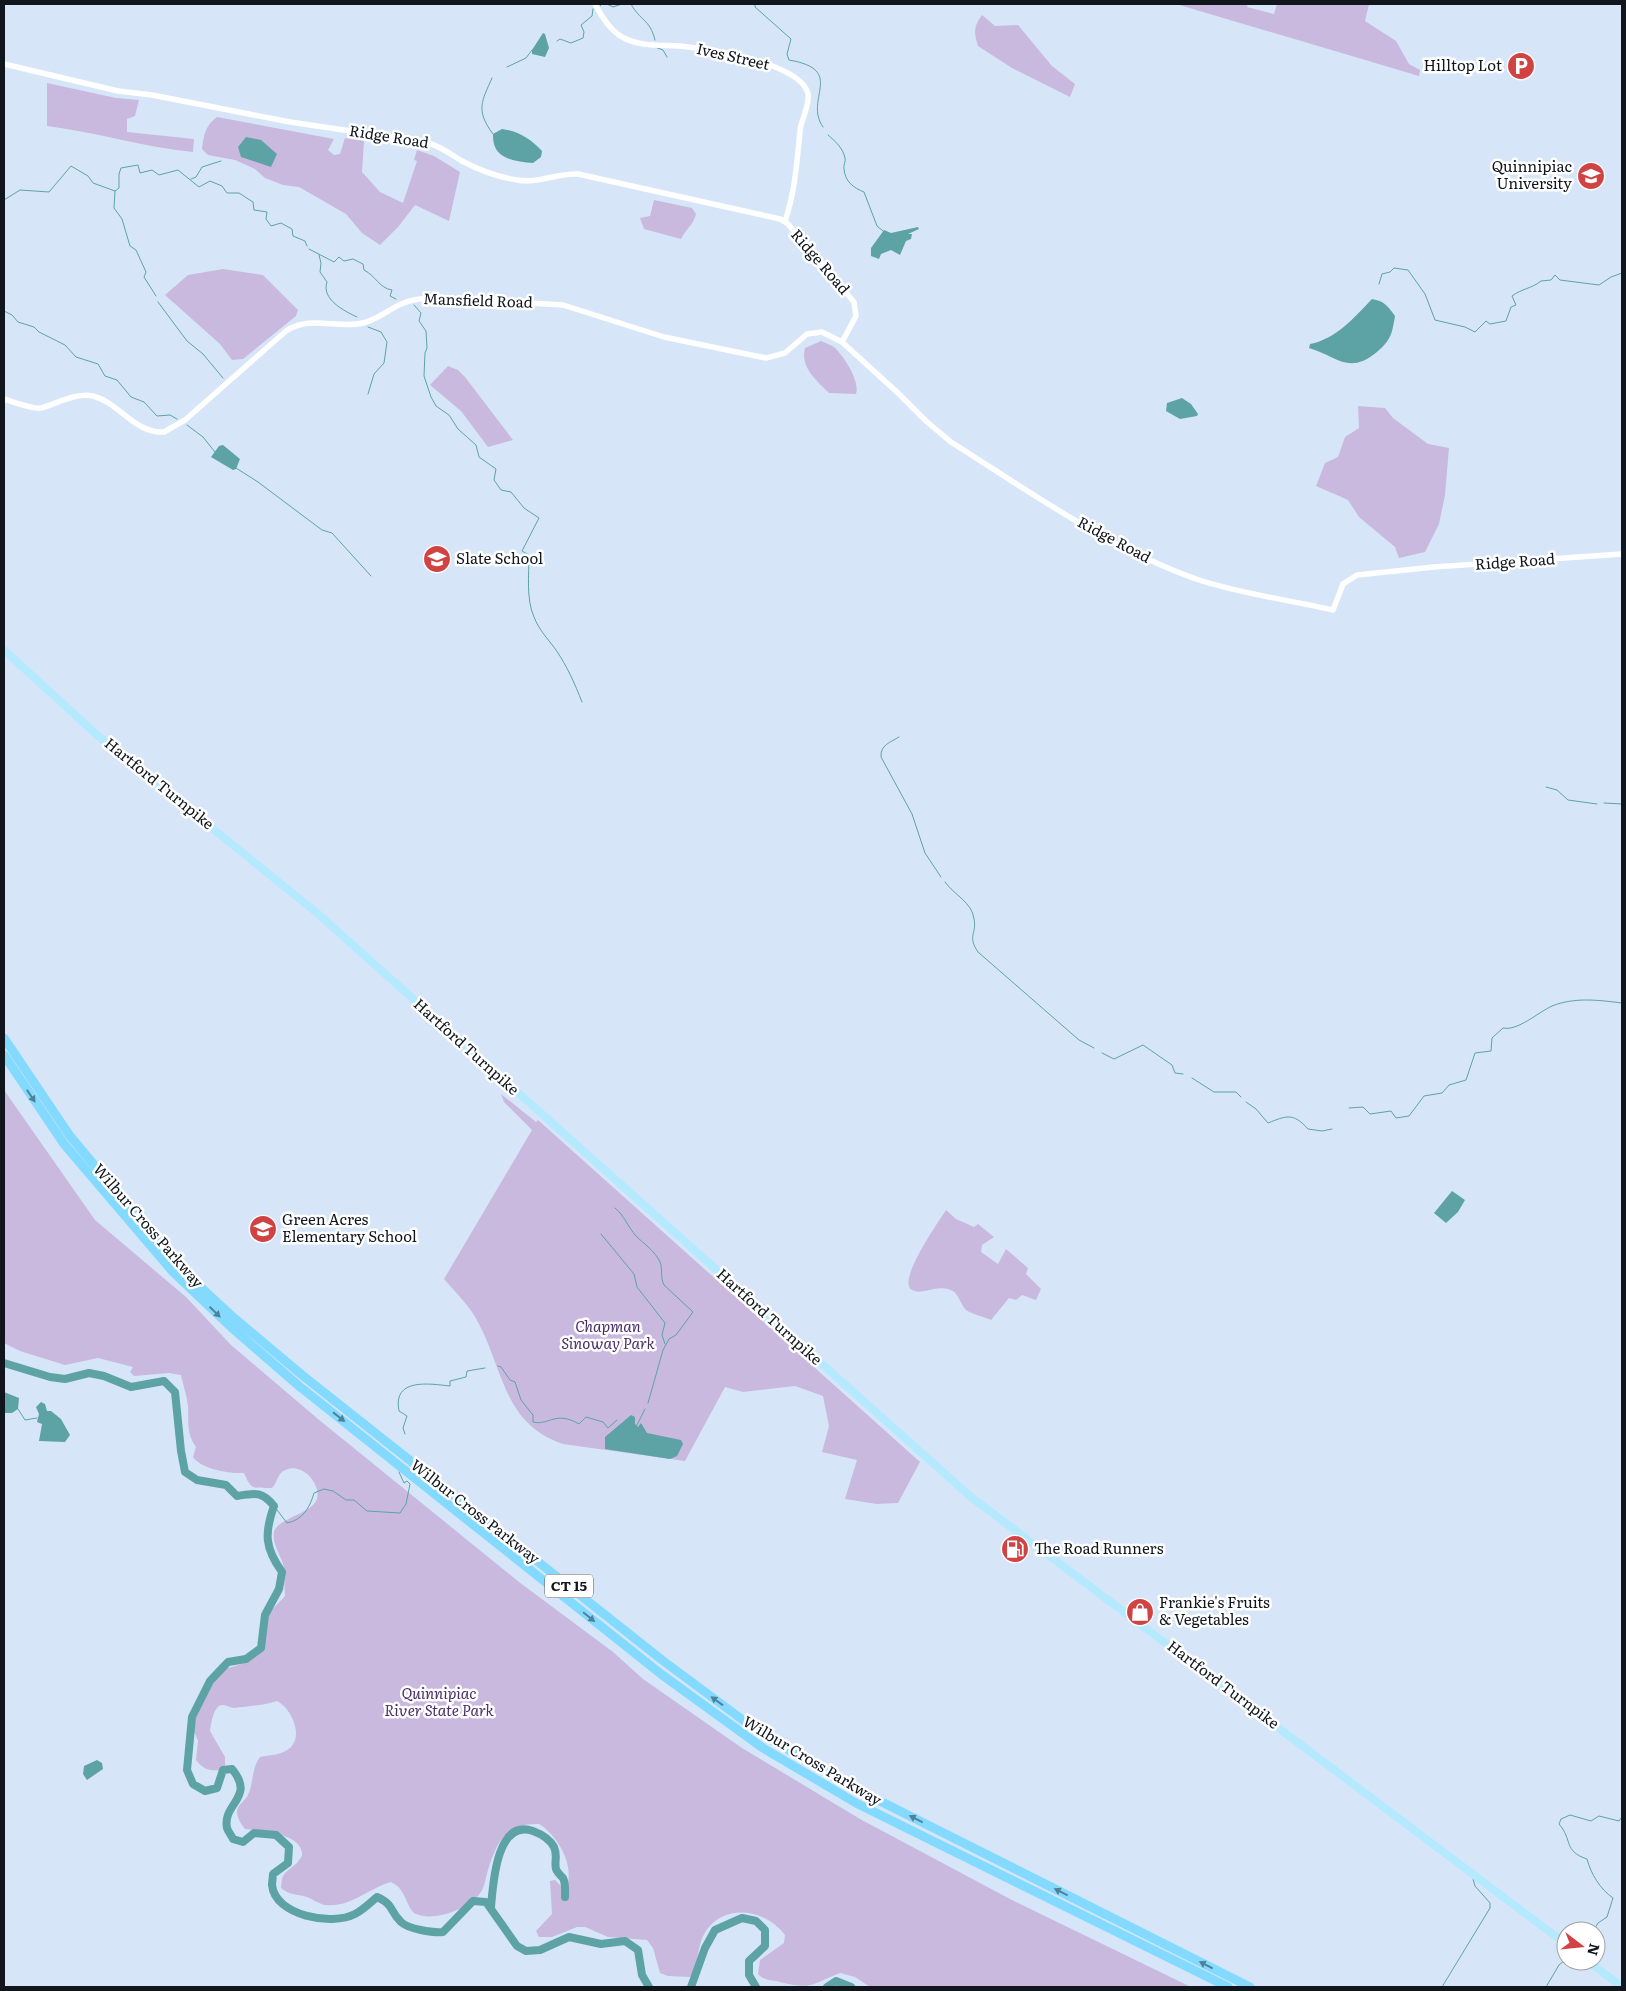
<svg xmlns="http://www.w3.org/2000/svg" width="1626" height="1991" font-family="Literata,serif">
<rect width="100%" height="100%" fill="#d6e6f8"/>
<path fill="#c9b9de" d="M1176,4H1248L1247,7L1274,14L1277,4H1369L1365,21L1396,41L1409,64L1420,70L1419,76Z
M982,15L995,26L1018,25L1052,66L1075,84L1070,97L1012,68L978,46C974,33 973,27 982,15Z
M47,83L116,98L139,100L135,116L127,119V132L194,139L193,152C143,147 96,132 47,126Z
M217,117L334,139L328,150L334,155L340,154L345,138L364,141L362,172L380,192L403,203L417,161L414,160L417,150L434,156L460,172L449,221L415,205L398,227L380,245L362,233L346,214L299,187L283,185L265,178L255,169L235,160L208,155L202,149C204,135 205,126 217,117Z
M654,200L692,208L696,214C694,224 686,229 681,239L644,229L640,218L650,216Z
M223,269L263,275L298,310L296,316L243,359L232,360L220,344L165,295L188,275Z
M821,341C825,343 832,345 835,348C845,358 860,381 856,394L829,393C816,380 800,367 805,348Z
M448,366L458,370L465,377L513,440L488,447L461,411L430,385Z
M1358,406L1385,408L1393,418L1428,444L1449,448L1445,495L1439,524L1425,552L1399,558L1395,547L1359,517L1348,500L1316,486L1325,463L1338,457L1345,437L1359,428Z
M4,1090L95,1220L186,1297L231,1345L318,1419L519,1582L613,1652L643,1679L742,1748L860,1819L1010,1899L1191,1987H870L855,1977L840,1973C807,1986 813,1990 776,1981C768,1980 764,1980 758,1974L760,1960L784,1943L785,1935C767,1910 725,1902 706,1931C695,1948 701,1963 690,1977L668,1976L660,1973L653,1948L647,1940L608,1937L585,1927H577L552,1937H539L536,1931L552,1914L550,1881L555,1880L561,1886V1892H564C578,1871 559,1836 539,1824C506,1823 497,1841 488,1870C486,1876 485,1886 481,1892C470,1909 434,1922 416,1914C406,1909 407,1889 391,1882C369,1888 350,1908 325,1905C319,1904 313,1899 307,1897C297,1894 289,1895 281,1888L282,1878L285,1873L297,1863L302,1856C304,1833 261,1831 245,1829C241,1824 237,1818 237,1811C238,1804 245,1801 248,1795C254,1782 251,1769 260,1757C270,1755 282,1755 290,1748C304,1735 291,1708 277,1701C262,1706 249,1706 234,1708C229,1708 225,1703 219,1706C213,1710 211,1724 210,1731L225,1757V1766L222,1770C209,1771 204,1770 196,1760L198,1741L192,1726L218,1673C227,1666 239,1667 247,1661C270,1644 257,1631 269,1613C274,1607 280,1602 285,1596C284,1587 285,1577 284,1568C282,1556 272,1546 274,1532C277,1520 304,1515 314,1504C327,1490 302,1457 282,1472C277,1476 277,1483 272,1488C251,1487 252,1491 244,1473C230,1474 201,1469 193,1457L196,1447C186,1432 189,1423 188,1406C187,1396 183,1385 181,1375L169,1373L134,1376L130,1372L133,1367L98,1358L65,1365L20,1351L4,1343Z
M501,1094L536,1122L538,1120L920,1462L898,1503L877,1504L845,1499L857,1460L822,1452L829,1426L823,1396L795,1386L743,1392L725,1387L685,1461L563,1444C504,1424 504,1372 479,1324C471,1307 456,1293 444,1279L532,1130L504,1102Z
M946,1210L956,1219L974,1227L978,1224L994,1237L982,1245L981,1252L998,1264L1006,1249L1028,1268L1026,1274L1041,1289L1036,1300L1022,1295L1016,1300L1009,1298L991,1320C984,1317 972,1314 966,1310C961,1305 959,1295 953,1291C937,1283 923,1296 912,1290C896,1282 939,1221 946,1210Z"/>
<path fill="#5da3a6" d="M543,33L545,34L549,48L545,57L532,54V50Z
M502,129C518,131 531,139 542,151L541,157L533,163C513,161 492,159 493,134Z
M246,137L261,140L277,154L271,167L241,157L238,147Z
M918,227L919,229L908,234H912L911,239L906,241L900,255L891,250L881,254L879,259L871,256V248L884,230L891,233Z
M1372,299C1384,301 1388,306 1395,316C1392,334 1391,340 1377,352C1349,375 1338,357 1309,348L1310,344C1336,339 1354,318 1372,299Z
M1182,398L1191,404L1198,414L1197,416L1180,419L1166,411L1167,403Z
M223,445L240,459L236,469L233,470L211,457L219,446Z
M1452,1191L1465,1200L1458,1212L1446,1223L1434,1213Z
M4,1392L19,1398L18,1409L12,1413H4Z
M41,1402L45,1404L47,1411H51L61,1419L70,1435L65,1442L39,1441L42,1424L37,1422L39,1414L36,1407Z
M631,1415L635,1417V1424L638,1427L641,1423L647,1433L681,1440L683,1444L677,1456L670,1459L605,1449V1437Z
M97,1760L102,1763L103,1769L87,1780L83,1774L84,1766Z"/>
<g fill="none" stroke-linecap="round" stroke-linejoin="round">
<path stroke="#5da3a6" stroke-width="1" d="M607,4L613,7L622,4
M631,4C640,21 650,19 655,40
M755,4V7L791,39L787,54L789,60C847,70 803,99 823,127
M600,6L602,4
M557,41L560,39L571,43L583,38L584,32L581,25L592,16L593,9
M655,47L663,50L667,57
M507,67L526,58L532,50
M492,78C482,101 475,110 493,134
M828,135C835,141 843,148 845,158C846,162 843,165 844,169C845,182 854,188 864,192L877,226L883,231
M191,179L196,177L202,167L221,161
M115,191L114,208L122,219L130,246L136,250L146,272L144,277L156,296
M4,200L20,190L49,192L71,166L88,176L93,183L115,191L119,188V174L121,168L138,165L140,173L152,170L159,175L178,170L199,187L210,181L222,186L227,193H239L253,202L254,210L267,212L266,219L271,226L281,223L292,229L293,236L305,241L307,246
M309,249L334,262L339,257L344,261L353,259L363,264L364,270C376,276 379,288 392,290L390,296L396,299
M319,255L321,263L320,272L327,282C321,299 344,311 357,317
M1379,284L1382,274L1390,272L1394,268L1408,270L1425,294L1435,320L1465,327L1475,332L1486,321L1490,324L1506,321L1511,307L1516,305L1512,296C1521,289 1533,288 1541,281L1551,280L1555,275L1560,280L1599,285L1611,277L1622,273
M158,302L187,341L203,354L223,378
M414,305L421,313L419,321L426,331L427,348L425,353L424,376L431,397L436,406L449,415L458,429L476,445L479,457L496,469L494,480L501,490L511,492L524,508L539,518L522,551L529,555C529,575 526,599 534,617C539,630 548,639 556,650C567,666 575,684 582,702
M4,311L12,315L18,322L34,327L39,332L65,345L76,357L98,364L105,376L117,380L131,397L144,402L157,416L170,415L177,419
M368,394L374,374L384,363L387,342L381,332L368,327
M187,425L203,437L215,452
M236,468L258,482L322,530L332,533L371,576
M899,737C891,742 880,745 881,757L912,814L925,853L941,877
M1546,787L1557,790L1568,800L1597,804
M1604,803L1622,804
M945,882C954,895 972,902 974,919C977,934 967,936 978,952L1079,1040L1094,1048
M1102,1053L1114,1059L1143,1045L1172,1065L1175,1073L1183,1074
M1192,1078L1214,1092H1236L1241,1097
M1246,1102L1256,1109L1268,1123C1286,1116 1293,1112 1308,1129L1322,1131L1332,1129
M1349,1108L1363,1107L1370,1114L1391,1111L1396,1118L1409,1116L1424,1096L1442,1093L1449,1085L1466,1080L1475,1053L1491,1051L1492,1038L1503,1028C1518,1031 1537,1013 1552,1006C1575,997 1598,1000 1622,1003
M615,1208C624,1215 628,1227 636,1236C644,1244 655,1251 660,1262C663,1269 660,1278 664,1285L693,1312L676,1335L669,1339L663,1350L648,1403
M601,1234L634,1274L637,1287L665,1323L662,1335L665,1344
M498,1366L501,1367L510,1380L515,1382L521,1400L533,1415V1422C549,1426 555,1410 579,1424L586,1417L603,1422L608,1428L617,1420
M18,1409L25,1420L37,1418
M636,1427L645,1409
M405,1434L403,1428L407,1416L399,1411C392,1377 431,1384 450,1386V1381L466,1377L467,1371L485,1368
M274,1506L287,1523C303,1520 310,1507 314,1493L324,1489L333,1491L346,1500H354L367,1511L400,1513L406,1504L410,1484L407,1481L404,1483L399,1472
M1593,1931L1598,1923L1607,1917L1613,1898C1600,1889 1591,1874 1587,1859C1563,1851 1573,1840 1559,1824L1561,1819L1570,1815L1591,1821L1599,1816L1619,1821L1622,1817
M1442,1987L1490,1908V1903L1475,1886L1473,1879
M1546,1987L1559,1965L1566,1959"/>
<path stroke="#5da3a6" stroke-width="8" d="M4,1363L50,1377L65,1379L89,1373L104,1376L131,1387L164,1381L175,1392L181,1451L185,1472L197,1480L226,1485L237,1496C255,1493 262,1491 274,1506C264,1534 265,1548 282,1572L279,1589L265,1615L261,1648L246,1659L228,1662L210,1681L192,1717L187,1770L193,1784L205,1791L217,1788L223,1770L232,1769C256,1798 222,1803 227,1828C228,1832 232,1836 233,1839L243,1842L254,1833L276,1835L289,1847L288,1863L273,1874C273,1877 272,1882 272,1885C275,1916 332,1926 355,1914C363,1910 370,1903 377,1897C395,1905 389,1911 401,1922C408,1929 433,1933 443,1932L473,1901L486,1902L517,1946L526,1951L540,1950L569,1937L601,1944L625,1941L638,1950L642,1975L649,1987
M491,1907C493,1886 496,1818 533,1831C541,1834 549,1838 554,1847C558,1856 554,1862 556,1869C557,1872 561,1876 563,1878C566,1884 565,1891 565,1897
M691,1987L705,1948L715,1930L742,1918L756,1921L765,1930V1946L749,1961V1975L756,1987
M827,1987L836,1981L851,1987"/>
<path stroke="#fff" stroke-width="5.5" d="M595,4C602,17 611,32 624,38C643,48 667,44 688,47C714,50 802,64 808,94C810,106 801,119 800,131C797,161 795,193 785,221
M4,64L118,91L152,95L290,122L425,142C439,145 450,154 462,161C479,170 498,177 517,180C537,184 557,173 578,174L780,219L787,223L854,302L856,316L842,342
M4,399C11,401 35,410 41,408C56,404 76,392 93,396C118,402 135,434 164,432L185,420L286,331C310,315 337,329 363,323C384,318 394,302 419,299L443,298L563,305L664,337L766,358L785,353L807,334L822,332L842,342L898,393L927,422L951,442C1030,492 1110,549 1199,580C1242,594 1289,600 1333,610L1343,584L1357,575L1434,567L1622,554"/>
<path stroke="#b5e9fe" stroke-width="8" d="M4,650L97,735L317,913L971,1497L1566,1944
M1588,1961L1622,1987"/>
<path stroke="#83dafe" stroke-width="9" d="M4,1038L70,1136L180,1268L233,1317L302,1375L662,1660L763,1735L858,1790L1250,1987
M4,1055L64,1144L173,1272L231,1327L299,1386L661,1674L763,1748L856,1803L1228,1987"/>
</g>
<defs><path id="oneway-solid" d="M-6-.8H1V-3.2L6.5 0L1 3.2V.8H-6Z" transform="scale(1.25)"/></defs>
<g fill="#4f8298">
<use href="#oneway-solid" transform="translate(31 1096) rotate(56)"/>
<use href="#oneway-solid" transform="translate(215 1312) rotate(44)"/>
<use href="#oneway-solid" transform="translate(339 1417) rotate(38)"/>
<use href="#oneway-solid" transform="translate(589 1617) rotate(39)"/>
<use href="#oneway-solid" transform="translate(717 1701) rotate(-144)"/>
<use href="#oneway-solid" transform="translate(916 1819) rotate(-153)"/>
<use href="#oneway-solid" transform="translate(1061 1892) rotate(-153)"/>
<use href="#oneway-solid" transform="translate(1206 1965) rotate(-153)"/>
</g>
<defs>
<g id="parking-disc" transform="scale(1.4375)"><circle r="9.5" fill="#d14242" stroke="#fff"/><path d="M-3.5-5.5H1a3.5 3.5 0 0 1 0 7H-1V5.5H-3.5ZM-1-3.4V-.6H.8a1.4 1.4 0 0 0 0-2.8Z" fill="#fff"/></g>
<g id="university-disc" transform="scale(1.4375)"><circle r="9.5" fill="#d14242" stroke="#fff"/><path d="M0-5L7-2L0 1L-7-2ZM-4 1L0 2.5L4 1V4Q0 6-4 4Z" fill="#fff"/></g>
<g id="school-disc" transform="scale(1.4375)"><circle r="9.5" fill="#d14242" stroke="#fff"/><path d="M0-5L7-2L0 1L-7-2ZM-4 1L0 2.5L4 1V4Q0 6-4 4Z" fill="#fff"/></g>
<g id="fuel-disc" transform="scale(1.4375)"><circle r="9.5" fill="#d14242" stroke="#fff"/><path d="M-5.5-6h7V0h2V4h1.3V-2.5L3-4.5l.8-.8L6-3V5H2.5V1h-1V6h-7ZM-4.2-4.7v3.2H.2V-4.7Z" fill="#fff"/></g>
<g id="shop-disc" transform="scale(1.4375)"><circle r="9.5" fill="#d14242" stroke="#fff"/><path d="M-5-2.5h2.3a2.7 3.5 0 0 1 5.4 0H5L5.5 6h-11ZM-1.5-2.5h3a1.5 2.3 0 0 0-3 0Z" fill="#fff"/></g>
</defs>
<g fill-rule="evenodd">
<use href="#parking-disc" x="1521" y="66"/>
<use href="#university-disc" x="1591" y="176"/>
<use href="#school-disc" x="437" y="559"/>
<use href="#school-disc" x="263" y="1229"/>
<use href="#fuel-disc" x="1015" y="1549"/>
<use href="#shop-disc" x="1140" y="1612"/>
</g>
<g text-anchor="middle" stroke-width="5" stroke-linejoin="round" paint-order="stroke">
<rect fill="#fff" stroke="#585c60" stroke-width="1" x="545" y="1574.5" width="48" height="23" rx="4"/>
<g font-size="14" font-weight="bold" fill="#10161c">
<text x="569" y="1591">CT 15</text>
</g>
<g font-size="15" fill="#10161c" stroke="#fff">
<text transform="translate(733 57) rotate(13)" y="5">Ives Street</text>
<text transform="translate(389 137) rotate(9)" y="5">Ridge Road</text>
<text transform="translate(820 262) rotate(49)" y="5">Ridge Road</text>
<text transform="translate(478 301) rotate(2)" y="5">Mansfield Road</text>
<text transform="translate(1114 540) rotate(28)" y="5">Ridge Road</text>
<text transform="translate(1515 562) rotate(-4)" y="5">Ridge Road</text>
<text transform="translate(159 784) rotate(39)" y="5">Hartford Turnpike</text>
<text transform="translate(466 1047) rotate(42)" y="5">Hartford Turnpike</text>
<text transform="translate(148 1226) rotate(49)" y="5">Wilbur Cross Parkway</text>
<text transform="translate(769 1317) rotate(42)" y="5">Hartford Turnpike</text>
<text transform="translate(475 1512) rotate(38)" y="5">Wilbur Cross Parkway</text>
<text transform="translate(1223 1685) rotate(37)" y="5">Hartford Turnpike</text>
<text transform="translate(812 1761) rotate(31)" y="5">Wilbur Cross Parkway</text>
</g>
<g font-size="15" fill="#10161c" stroke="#fff" text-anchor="start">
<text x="1502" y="71" text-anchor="end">Hilltop Lot</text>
<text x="1572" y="172" text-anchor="end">Quinnipiac<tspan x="1572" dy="17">University</tspan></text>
<text x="456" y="564">Slate School</text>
<text x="282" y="1225">Green Acres<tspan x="282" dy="17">Elementary School</tspan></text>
<text x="1034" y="1554">The Road Runners</text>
<text x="1159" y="1608">Frankie's Fruits<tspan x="1159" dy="17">&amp; Vegetables</tspan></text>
</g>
<g font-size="15" font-style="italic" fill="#4a2d67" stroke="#fff">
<text x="608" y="1332">Chapman<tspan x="608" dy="17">Sinoway Park</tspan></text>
<text x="439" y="1699">Quinnipiac<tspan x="439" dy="17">River State Park</tspan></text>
</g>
</g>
<rect width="1626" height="1991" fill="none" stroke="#10161c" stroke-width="10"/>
<g transform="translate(1581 1946) rotate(106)"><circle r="24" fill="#ffffff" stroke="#9fa2a4"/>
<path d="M0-4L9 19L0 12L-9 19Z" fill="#d14242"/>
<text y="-8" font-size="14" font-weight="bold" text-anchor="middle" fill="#10161c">N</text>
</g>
</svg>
